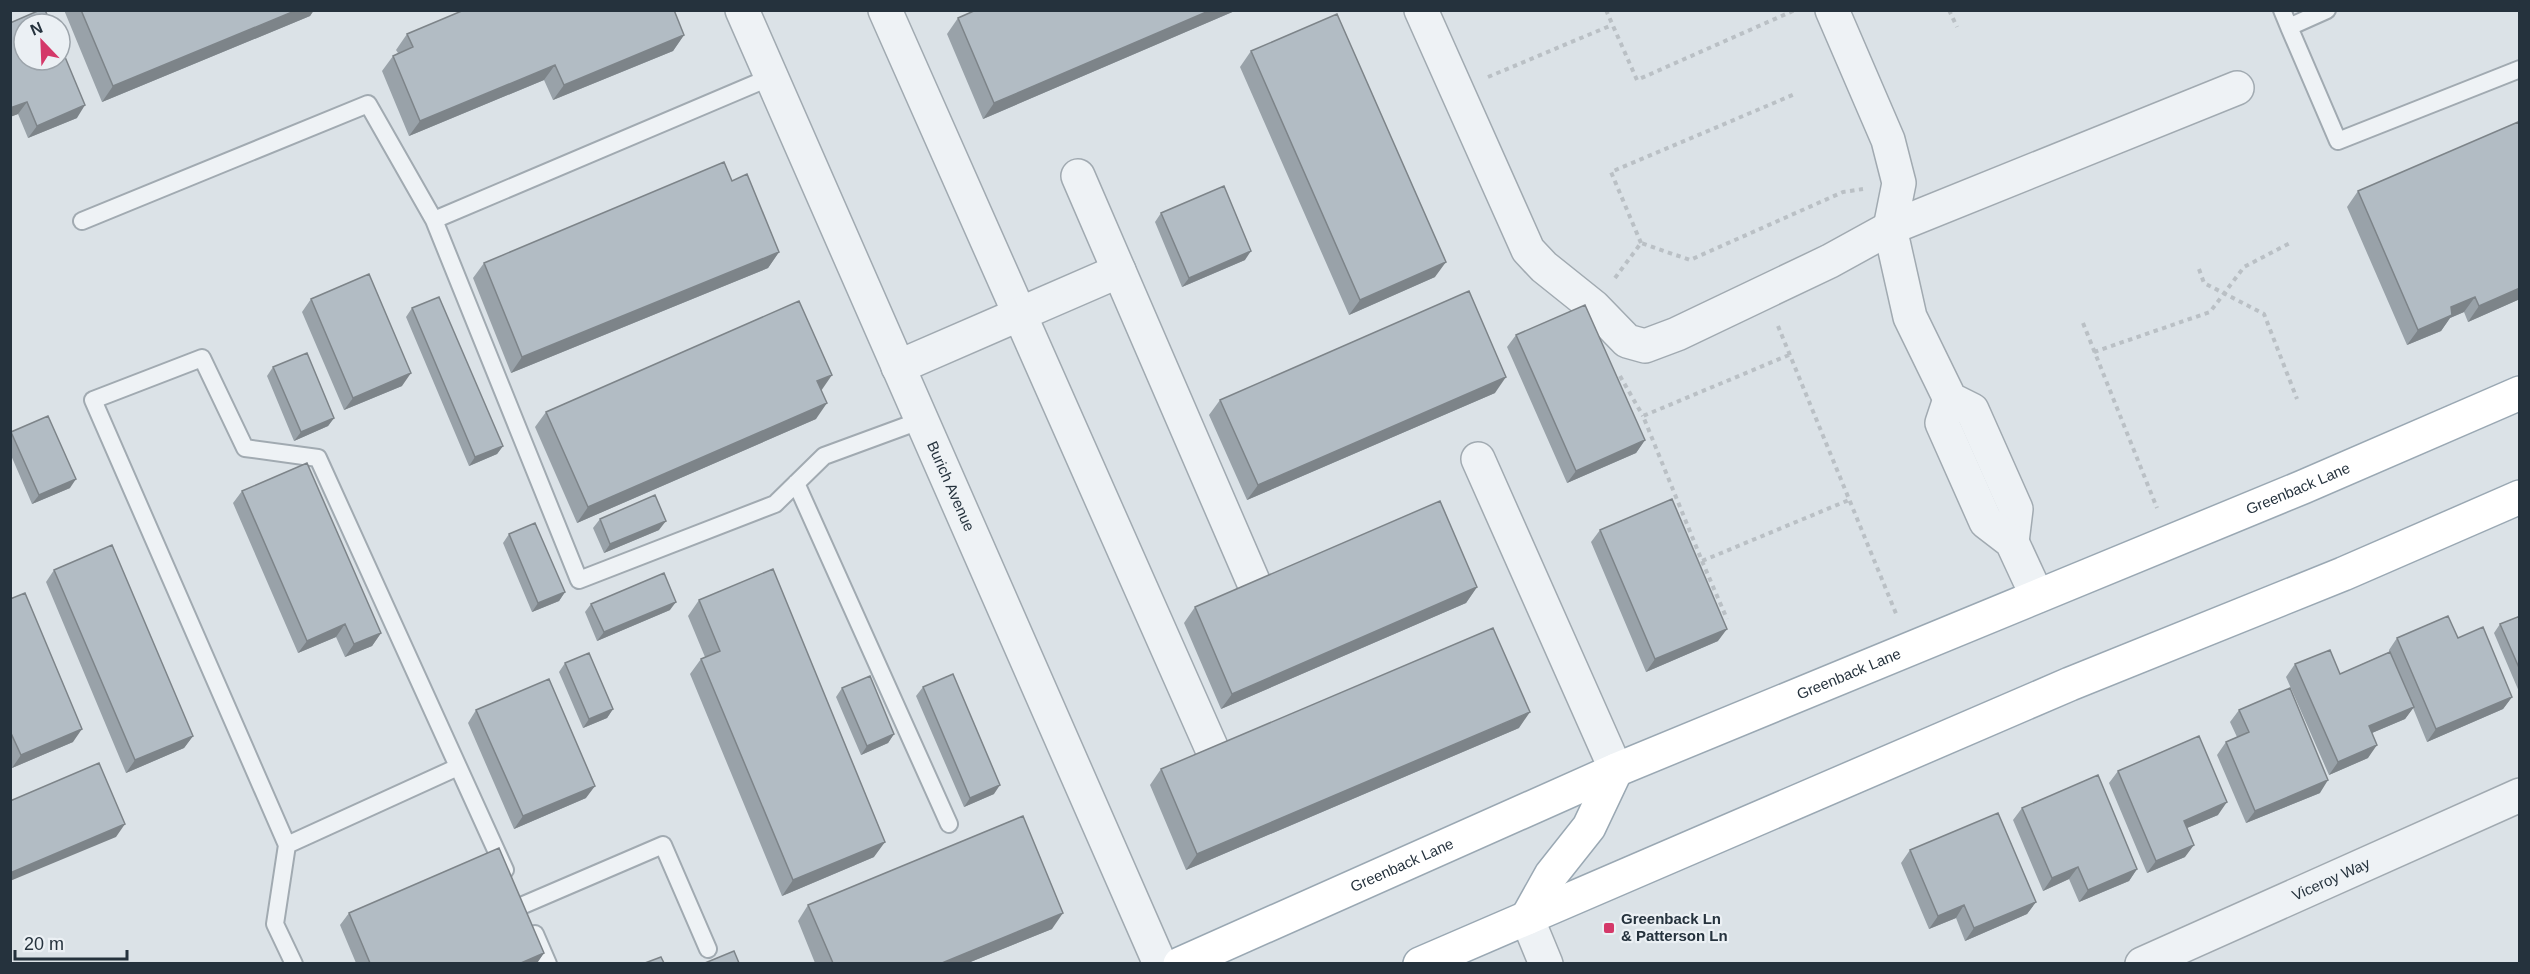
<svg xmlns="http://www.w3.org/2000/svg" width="2530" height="974" font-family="Arial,sans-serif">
<rect width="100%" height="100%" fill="#dbe2e7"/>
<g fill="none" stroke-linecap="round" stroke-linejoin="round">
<g stroke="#a1aab1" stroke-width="20">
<path id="lane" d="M2282,10L2289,27L2327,10
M2289,27L2338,141L2520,69
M771,77L434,220L579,580L775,504L824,456L922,420
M82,221L368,104L434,220
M796,483L949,824
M458,767L287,845L93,400L202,358L245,448L318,458L505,870
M287,845L275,924L294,964
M521,906L663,845L708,949
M535,934L548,964"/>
</g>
<g stroke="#a1aab1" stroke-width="36">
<g id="street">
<path id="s1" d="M742,10L1160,964"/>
<path d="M885,10L1212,749"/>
<path d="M1421,10L1528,250L1544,267L1594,307L1627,341L1645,346L1677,334L1830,261L1890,228L2237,88"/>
<path d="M1832,10L1888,140L1899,183L1890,228L1910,317L1950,399L1972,410L2016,509L2012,542"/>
<path d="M1078,176L1253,581"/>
<path d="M898,367L1119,271"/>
<path d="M1950,399L1942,423L1986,522L2012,542L2037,596"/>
<path d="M1478,459L1616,770"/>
<path d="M1527,918L1546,964"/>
<path id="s2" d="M2142,964L2520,795"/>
</g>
</g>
<g stroke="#9aa8b3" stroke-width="36">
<g id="primary">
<path d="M1527,918L1551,875L1589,827L1616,770"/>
<path id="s3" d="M1180,964L1616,770L2303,487L2520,393"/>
<path d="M1420,964L2070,684L2343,574L2520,497"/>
</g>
</g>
<path stroke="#bac0c5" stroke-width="4" stroke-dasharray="4.5 4.5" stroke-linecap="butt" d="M1606,10L1637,80L1795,10
M1949,10L1957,27
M1488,77L1612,25
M1641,243L1611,172L1795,94
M2199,269L2204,283L2264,314L2297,399
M1615,278L1641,243L1690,260L1843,192L1863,189
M2083,323L2157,508
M1778,326L1897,616
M2094,352L2210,312L2244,267L2290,243
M1789,355L1643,416L1702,561L1849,500
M1620,376L1643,416
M1702,561L1727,619"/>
<use href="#lane" stroke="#eef2f5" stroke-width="16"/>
<use href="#street" stroke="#eef2f5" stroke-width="33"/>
<use href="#primary" stroke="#fff" stroke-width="33"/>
</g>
<path fill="#99a2a9" d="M64,10H314L310,16L102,102Z
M976,10H1237L983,119L947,34L958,18Z
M10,23L77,118L28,138L18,114L10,117Z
M407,34L684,35L673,51L553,100L544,80L409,136L382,71L393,56L398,53L396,50Z
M1251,51L1435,277L1349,315L1240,67Z
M2520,126V299L2468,322L2464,312L2450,318L2441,331L2407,345L2347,207L2358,191Z
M732,181L779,252L768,268L511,373L473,278L484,263Z
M1161,213L1245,260L1182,287L1155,222Z
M311,299L402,386L344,410L302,312Z
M412,308L503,446L497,454L469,466L406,317Z
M1516,335L1645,440L1636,453L1567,483L1507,347Z
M273,367L334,418L328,426L294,441L267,376Z
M821,390L816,419L577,523L535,427L546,412Z
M1495,393L1247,500L1209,415L1220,400Z
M11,432L70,488L32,504L10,453Z
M242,491L381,633L372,646L345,657L336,637L298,653L233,503Z
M600,519L659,530L604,553L593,528Z
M1600,530L1718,641L1646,672L1591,542Z
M509,534L565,592L559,601L532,612L503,543Z
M54,570L193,736L184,748L126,773L46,582Z
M1477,587L1466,603L1221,709L1184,623L1195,607Z
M10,599L73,742L12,768L10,765Z
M699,600L874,857L782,896L690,674L701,659L705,657L688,616Z
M591,604L670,610L597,641L585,612Z
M2520,616V694L2494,633L2500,624Z
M2397,638H2458L2512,697L2503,709L2427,742L2413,708L2405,719L2372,733L2368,758L2329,775L2286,677L2295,664L2340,674L2389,652V650Z
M565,663L613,709L607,718L583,728L559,672Z
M923,687L994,794L964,807L916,696Z
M842,688L894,734L888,743L861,755L836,697Z
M476,710L586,798L514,829L468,723Z
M2239,710L2320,793L2246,823L2217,755L2226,742L2237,737L2230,722Z
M1519,728L1186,870L1150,785L1161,769Z
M2118,771L2218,815L2187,828L2185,857L2147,873L2109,783Z
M2022,808L2137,869L2129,881L2079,902L2069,879L2043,891L2013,820Z
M1910,850L2036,902L2027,914L1965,941L1956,918L1929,929L1901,863Z
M808,905L1052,929L968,963H815L798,921Z
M349,913L544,953L537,963H356L340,925Z"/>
<path fill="#7d8489" d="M297,10H314L310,16L102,102L113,86Z
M1211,10H1237L983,119L994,103Z
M684,35L673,51L553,100L564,85Z
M555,65L544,80L409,136L420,121Z
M27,102L18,114L10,117V108Z
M85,105L77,118L28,138L37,126Z
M1251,251L1245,260L1182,287L1189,278Z
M779,252L768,268L511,373L522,357Z
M1446,262L1435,277L1349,315L1360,300Z
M2520,288V299L2468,322L2479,306Z
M2475,297L2464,312L2450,318L2441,331L2407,345L2418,330L2451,307Z
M411,373L402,386L344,410L353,398Z
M832,375L821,391L817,381Z
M1506,377L1495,393L1247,500L1258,485Z
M827,403L816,419L577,523L588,507Z
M334,418L328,426L294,441L301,432Z
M1645,440L1636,453L1567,483L1576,471Z
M503,446L497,454L469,466L475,457Z
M76,479L70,488L32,504L39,495Z
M666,521L659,530L604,553L610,544Z
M1477,587L1466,603L1221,709L1232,694Z
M565,592L559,601L532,612L538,603Z
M676,602L670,610L597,641L604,632Z
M345,624L336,637L298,653L307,641Z
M1727,629L1718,641L1646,672L1655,659Z
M381,633L372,646L345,657L354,644Z
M2512,697L2503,709L2427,742L2436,729Z
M2414,707L2405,719L2360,738L2369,726Z
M613,709L607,718L583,728L589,719Z
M1530,712L1519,728L1186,870L1197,854Z
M82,729L73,742L12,768L21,755Z
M894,734L888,743L861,755L867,746Z
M193,736L184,748L126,773L135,760Z
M2377,745L2368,758L2329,775L2338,762Z
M2328,780L2320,793L2246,823L2255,811Z
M1000,785L994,794L964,807L970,798Z
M595,786L586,798L514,829L523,816Z
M2227,802L2218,815L2175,833L2184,821Z
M125,824L116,837L10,881V873Z
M885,842L874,857L782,896L793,880Z
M2194,845L2185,857L2147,873L2156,861Z
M2078,867L2069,879L2043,891L2052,878Z
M2137,869L2129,881L2079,902L2088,890Z
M2036,902L2027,914L1965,941L1974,928Z
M1964,905L1956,918L1929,929L1938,916Z
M1063,913L1052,929L968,963H942Z
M544,953L537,963H521Z"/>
<path fill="#b2bcc4" stroke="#7d8489" stroke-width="1.5" d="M40,10H45L51,24H24V60H60V45L85,105L37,126L27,102L10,108V23Z
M81,10H297L113,86Z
M464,10H674L684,35L564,85L555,65L420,121L393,56L413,47L407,34Z
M976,10H1211L994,103L958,18Z
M1337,14L1446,262L1360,300L1251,51Z
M2518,122L2520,126V288L2479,306L2475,297L2451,307L2452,315L2418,330L2358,191Z
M724,162L732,181L747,174L779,252L522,357L484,263Z
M1224,186L1251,251L1189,278L1161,213Z
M369,274L411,373L353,398L311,299Z
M1469,291L1506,377L1258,485L1220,400Z
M439,297L503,446L475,457L412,308Z
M799,301L832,375L817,381L827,403L588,507L546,412Z
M1585,305L1645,440L1576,471L1516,335Z
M307,353L334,418L301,432L273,367Z
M48,416L76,479L39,495L11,432Z
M307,463L381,633L354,644L345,624L307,641L242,491Z
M655,495L666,521L610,544L600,519Z
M1672,499L1727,629L1655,659L1600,530Z
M1440,501L1477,587L1232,694L1195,607Z
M535,523L565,592L538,603L509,534Z
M112,545L193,736L135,760L54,570Z
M773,569L885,842L793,880L701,659L720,651L699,600Z
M664,573L676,602L604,632L591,604Z
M25,593L82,729L21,755L10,731V599Z
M2448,616L2458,638L2483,627L2512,697L2436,729L2397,638Z
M2520,616V670L2500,624Z
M1493,628L1530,712L1197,854L1161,769Z
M2330,650L2340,674L2390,652L2414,707L2369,726L2377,745L2338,762L2295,664Z
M589,653L613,709L589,719L565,663Z
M953,674L1000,785L970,798L923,687Z
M870,676L894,734L867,746L842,688Z
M549,679L595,786L523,816L476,710Z
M2290,688L2328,780L2255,811L2226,742L2249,732L2239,710Z
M2199,736L2227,802L2184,821L2194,845L2156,861L2118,771Z
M99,763L125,824L10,873V801Z
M2098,775L2137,869L2088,890L2078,867L2052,878L2022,808Z
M1998,813L2036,902L1974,928L1964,905L1938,916L1910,850Z
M1023,816L1063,913L942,963H833L808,905Z
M499,848L544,953L521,963H370L349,913Z
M734,951L739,963H705Z
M661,957L664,963H645Z"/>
<rect fill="#d43869" stroke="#ebf0f4" stroke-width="2" x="1603" y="922" width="12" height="12" rx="3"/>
<g text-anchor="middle" stroke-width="4.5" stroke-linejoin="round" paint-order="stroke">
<g font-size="15" fill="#25323d" stroke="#ebf0f4">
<text dy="5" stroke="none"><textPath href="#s1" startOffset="520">Burich Avenue</textPath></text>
<text dy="5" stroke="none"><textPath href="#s3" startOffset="1215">Greenback Lane</textPath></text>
<text dy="5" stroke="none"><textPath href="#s3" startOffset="729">Greenback Lane</textPath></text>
<text dy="5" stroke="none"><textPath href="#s3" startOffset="243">Greenback Lane</textPath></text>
<text dy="5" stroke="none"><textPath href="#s2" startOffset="207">Viceroy Way</textPath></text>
</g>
<g font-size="15" font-weight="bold" fill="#25323d" stroke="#ebf0f4" text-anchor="start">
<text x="1621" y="924">Greenback Ln<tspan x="1621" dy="17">&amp; Patterson Ln</tspan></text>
</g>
</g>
<rect width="2530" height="974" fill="none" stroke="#25323d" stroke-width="24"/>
<g transform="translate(42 42) rotate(337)"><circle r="28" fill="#ebf0f4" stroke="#9ca4ab" stroke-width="1.5"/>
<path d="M0-4.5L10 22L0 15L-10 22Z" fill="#d43869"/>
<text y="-9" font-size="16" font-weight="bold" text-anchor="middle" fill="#25323d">N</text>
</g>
<path d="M15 950v9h112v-9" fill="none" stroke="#25323d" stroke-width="3"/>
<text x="24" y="950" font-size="18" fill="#25323d" stroke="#ebf0f4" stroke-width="4.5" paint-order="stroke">20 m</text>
</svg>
